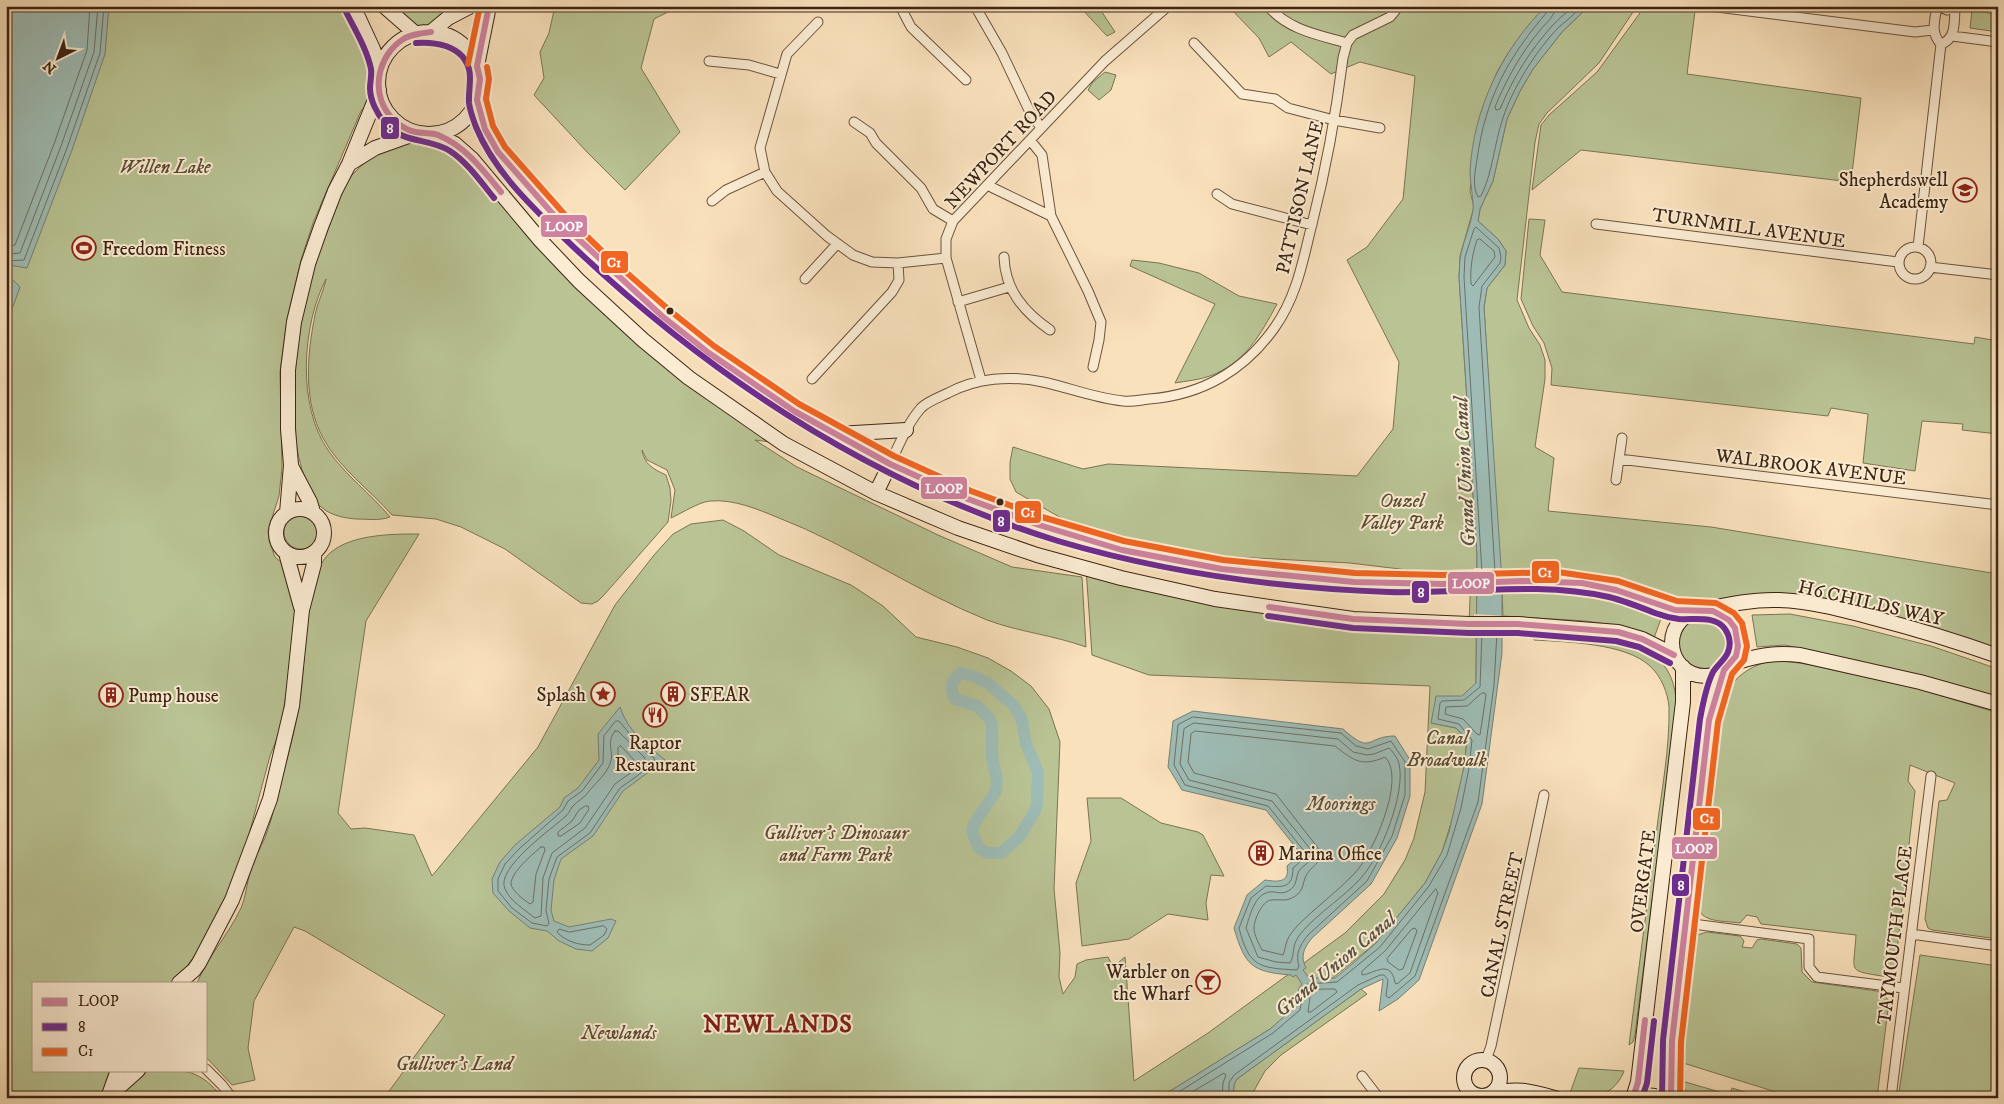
<svg xmlns="http://www.w3.org/2000/svg" width="2004" height="1104" font-family="'IM FELL DW Pica',serif">
<rect width="100%" height="100%" fill="#f9e1bc"/>
<filter id="stains"><feTurbulence type="fractalNoise" baseFrequency=".004" numOctaves="4"/><feColorMatrix values="0 0 0 0 .2 0 0 0 0 .09 0 0 0 0 .02 0 0 0 .5 -.17"/></filter>
<radialGradient id="worn" r=".72"><stop offset=".6" stop-color="#630" stop-opacity="0"/><stop offset="1" stop-color="#630" stop-opacity=".3"/></radialGradient>
<path fill="#b9c394" stroke="#7a7454" d="M6,6H353L380,69L379,90L361,111L313,223L301,260L287,319L280,372L282,468L279,496L268,530L269,541L275,557L283,564L294,598L295,613L293,645L281,728L270,756L241,864L206,939L186,968L173,983H34V1070H113L99,1098H6Z
M384,6H471L431,32L416,34Z
M555,6H680L654,19L641,68L680,132L625,190L587,152L534,95L544,78L540,52L549,33Z
M1079,6H1098L1115,32L1107,36Z
M1228,6H1546L1519,38L1507,55L1497,72L1484,104L1476,132L1470,191L1474,207L1460,256L1459,277L1477,555L1476,684L1431,723L1456,728L1467,740L1464,767L1456,807L1442,852L1425,883L1376,943L1270,1029L1159,1098H384L445,1015L305,931L294,927L254,1001L248,1048L255,1080L232,1085L206,1057V983H197C208,956 229,934 241,908C247,894 247,878 253,864C257,852 265,841 268,829C273,816 275,802 279,789C287,760 295,731 300,701C306,664 303,584 326,557C346,534 391,534 419,534L366,621L338,813L351,829L365,828L414,835L432,876L538,747L615,605L654,555L673,534L691,524L723,520L744,531L779,555L851,585L883,606L916,637L957,647L988,658L1011,671L1031,686L1049,709L1060,742L1054,889L1060,953L1059,977L1063,994L1075,977L1077,964L1086,960L1108,957L1113,967L1125,957L1134,1081L1208,1033L1345,933L1384,894L1405,860L1414,838L1425,792L1430,686L1149,675L1092,655L1086,568L1215,599L1469,624L1471,574H1441L1350,563L1218,556L1105,533L1068,522L1016,492L1010,479V462L1013,447L1083,469L1108,464L1357,476L1393,429L1399,362L1347,260L1367,247L1403,199L1415,76L1360,62L1331,74L1291,42L1269,57L1259,38Z
M1589,6H1637L1599,63L1547,113L1539,124L1535,142L1517,300L1529,328L1540,345L1545,360V379L1535,447L1554,458L1548,511L1711,527L1998,574V656L1809,603L1704,610L1616,590L1503,581L1500,570L1484,307L1487,288L1505,265L1506,251L1498,239L1478,221L1480,209L1493,181L1507,119L1520,91L1533,69L1562,32Z
M1645,6L1695,11L1687,74L1861,98L1851,182L1581,150L1532,190L1541,125L1549,115L1597,72Z
M1972,11L1998,14V32L1970,28Z
M1105,72L1116,75L1111,90L1099,100L1088,90L1092,83Z
M417,133L429,134L436,144L451,150L469,165L643,340L784,444L755,440L797,467L938,535L1012,567L1082,577L1086,647C1053,635 1019,632 987,620C915,591 851,546 779,518C757,509 734,499 710,501C699,502 682,513 671,518L675,490L667,470L647,460L642,450C644,464 653,469 666,475L670,488L671,501L668,522L604,595L598,601L592,604L581,603L505,549L461,527L436,519L392,515C370,490 339,468 323,438C303,401 307,355 315,315C317,303 324,291 326,279C302,325 297,406 328,450C345,475 371,494 390,517C379,521 368,519 356,519C343,518 328,515 318,504C312,498 309,489 306,481C282,420 294,329 312,268C316,252 324,237 330,222C337,204 342,184 356,171C372,154 397,144 417,133Z
M1529,219L1545,220L1540,255L1562,292L1974,344L1975,337L1998,341V434L1962,430L1963,424L1922,421L1915,471L1863,463L1868,414L1831,408L1828,416L1551,385L1552,368L1544,343L1533,326L1521,299Z
M1132,260L1159,263L1199,273L1239,296L1277,304C1261,334 1245,363 1210,376C1199,380 1186,381 1175,383L1215,304L1130,266Z
M284 532a17 17 0 1 1 34 0a17 17 0 1 1-34 0Z
M1533,589L1578,591L1620,599L1662,616L1654,638L1622,626L1585,621L1503,616L1502,592Z
M1790,614L1853,626L1931,646L1998,669V699L1863,662L1785,645L1757,647L1752,615Z
M1679 643a26 26 0 1 1 52 0a26 26 0 1 1-52 0Z
M1534,633C1591,634 1680,630 1676,711L1635,1035L1633,1042L1629,1045C1638,975 1647,905 1656,835C1661,794 1670,748 1669,707C1668,693 1661,676 1650,666C1625,643 1567,642 1534,640Z
M1775,660L1806,664L1916,688L1998,713V939L1932,930L1928,928L1925,919L1939,801L1947,800L1955,783L1910,765L1908,781L1915,791L1895,969L1894,973L1888,977C1845,970 1854,974 1856,935L1761,924L1757,917L1747,915L1740,923C1719,920 1696,924 1696,897L1721,704C1730,679 1749,665 1775,660Z
M1087,798H1121L1161,823L1198,832L1203,835L1224,876L1211,875L1206,903L1208,920L1168,914L1129,939L1082,946L1076,883L1091,841Z
M1707,932L1740,936L1744,941L1742,947L1752,948L1757,940L1761,939L1797,944L1801,948L1802,972L1812,982L1877,991L1884,995L1889,1001L1877,1098H1795L1680,1062L1697,935Z
M1920,955L1998,966V1098H1898Z
M1361,989L1367,994L1281,1055L1265,1071L1250,1098H1233L1234,1084L1237,1079Z
M1579,1068L1624,1071C1616,1093 1592,1104 1570,1093Z
M152,1070C187,1070 199,1069 223,1098H117L142,1074Z
M1682,1081L1730,1095L1732,1088L1765,1098H1688Z"/>
<path fill="#9ebcb5" stroke="#777f74" d="M6,6H109L105,54L72,150L27,268L9,265L6,271Z
M1546,6H1589L1562,32L1533,69L1520,91L1507,119L1493,181L1480,209L1478,221L1498,239L1506,251L1505,265L1487,288L1484,307L1502,582V653L1482,804L1419,980L1398,999L1379,1011L1383,979L1361,989L1237,1079L1234,1085L1233,1098H1159L1270,1029L1295,1007L1299,988L1302,984L1296,975L1293,977L1291,975C1251,972 1245,965 1234,928L1247,895L1265,880C1278,882 1290,883 1287,866L1301,854L1266,810L1182,790L1168,767L1173,721L1193,711L1343,729C1373,756 1365,736 1395,736L1410,760V796L1397,838L1371,884L1312,938C1304,948 1300,956 1306,968L1303,970L1309,978H1335L1357,960L1376,943L1425,883L1442,852L1449,832L1464,767L1467,740L1456,728L1431,723L1436,696H1462L1476,683L1477,555L1459,277C1460,269 1459,261 1461,254C1464,239 1471,225 1473,210C1474,201 1470,184 1470,172C1473,110 1502,49 1546,6Z
M6,273L20,287L6,326Z
M620,707C628,732 646,744 665,760L623,791L593,836L561,859L554,880L551,910L554,921L569,927L611,919L616,921L608,938L592,951L576,949L559,941L547,931L530,928L509,911L493,893L492,879L500,862L515,845L560,807L564,798L578,788L599,760L598,734Z"/>
<path fill="#f9e1bc" d="M1474,568H1502L1504,589H1474Z
M1474,614L1504,616V635L1474,634Z"/>
<g fill="none" stroke-linecap="round" stroke-linejoin="round">
<path stroke="#6d7064" stroke-width="1" d="M1549,6L1548,11C1508,57 1485,99 1477,160C1475,171 1472,187 1478,197L1481,196C1493,172 1494,144 1503,118C1512,89 1537,49 1559,27C1567,20 1575,14 1582,6
M1556,6C1555,16 1547,22 1541,29C1521,53 1507,78 1495,107L1496,110L1500,109C1513,78 1530,50 1553,25C1559,18 1567,13 1573,6
M1480,239L1494,251L1495,257L1473,286L1471,284C1470,269 1472,255 1477,240Z
M6,246L15,245L54,144L87,50L90,6
M6,254L20,253L61,146L94,52L98,6
M6,261L24,260L67,148L100,53L104,6
M1482,573L1464,277L1465,257L1474,229L1476,227L1499,248L1501,257L1500,263L1482,286L1479,307L1495,572
M1482,693H1485L1486,695L1480,735L1477,734L1463,719L1445,714L1446,707L1467,706Z
M1193,717L1341,733L1356,746L1368,749L1391,741L1405,762V795L1392,836L1367,881L1308,935C1300,945 1295,954 1299,966L1297,970C1259,968 1249,967 1239,928L1251,898L1266,886C1282,887 1293,889 1293,868L1304,858L1305,852L1268,806L1185,785L1174,765L1178,725Z
M616,721H619L638,744L654,758L655,761L637,776L620,788L590,833L557,857L549,879L546,910L549,924L547,926L532,923L512,908L498,891V879L505,864L519,849L563,810L568,801L582,791L603,763L604,736Z
M1194,723L1338,739L1353,752L1367,755L1374,754L1389,748C1392,751 1398,758 1399,764C1406,792 1381,856 1361,878C1343,898 1319,912 1302,932C1290,946 1296,952 1290,963L1276,962L1258,957L1246,928C1250,916 1254,895 1269,892C1276,891 1281,895 1288,891C1298,886 1295,878 1299,871C1302,866 1308,864 1311,859V850L1272,801L1189,780L1180,764L1184,729Z
M615,731H618L644,757L645,760L633,771L615,784L585,828L552,853L543,878L541,916L535,918C525,910 510,901 505,889C495,868 553,828 566,816C569,813 570,810 572,807C577,801 585,798 589,791C596,783 606,774 610,764C615,751 605,744 615,731Z
M1195,731L1335,746C1354,761 1362,767 1385,757C1407,778 1372,855 1355,873C1337,892 1316,907 1298,925C1294,930 1289,935 1287,941C1285,946 1285,951 1283,955L1262,950C1259,944 1254,935 1254,928C1254,920 1262,901 1271,900C1280,899 1285,902 1294,897C1305,890 1302,882 1307,874C1314,863 1322,865 1318,848L1276,794L1194,773L1188,762L1191,734Z
M621,746L634,760L629,766L618,772L616,769L618,761V748Z
M586,806H588L589,809L580,823L561,836H558V832L572,821L579,810Z
M541,847H544L545,850L536,874L533,902L530,904C524,900 512,891 511,884C511,872 533,854 541,847Z
M1436,889L1438,893L1410,973L1397,984L1395,983C1391,958 1374,974 1362,975V971L1385,951Z
M604,926L607,929L604,935L590,945C578,945 565,941 557,932L559,929L569,932Z
M1412,929L1415,928L1417,931L1403,969L1399,970L1388,962L1387,959Z
M1325,989H1335L1337,992L1311,1012H1308L1311,990Z
M1169,1098L1273,1033L1300,1010L1304,990L1307,984L1337,982L1380,947L1429,886L1447,855L1461,808L1469,768L1472,740L1459,724L1438,719L1440,703L1442,701L1464,700L1480,687L1482,632
M1182,1098L1224,1073L1226,1075L1223,1083L1222,1098
M1229,1098V1083L1234,1075L1358,985L1380,975H1384L1388,980L1386,996L1389,998L1415,976L1478,802L1494,685L1497,632"/>
<path stroke="#9ebcb5" stroke-width="12" d="M961,673L974,676L989,684L1014,706L1022,720L1026,744L1038,772L1037,804L1035,811L1020,836L1001,853H987L979,848L972,832L974,824L996,791L997,780L992,758V727L990,719L977,706L955,699C949,689 951,680 961,673Z"/>
<g stroke="#6b533d" stroke-width="11">
<path id="street" d="M900,6L911,27L966,80
M975,6L1002,53L1028,108L1041,128
M1268,6C1288,30 1319,35 1347,43
M1709,6L1915,32L1933,30
M1937,6C1935,20 1930,33 1941,44C1956,39 1954,23 1955,9
M1939,6L1947,10L1959,6
M818,22L787,54L760,148L765,172L777,191L827,236L853,255L872,262L898,263L946,258
M1952,36L1998,42
M1194,43L1242,94L1275,99L1288,108L1334,120L1380,128
M709,61L749,65L780,74
M854,122L870,133L876,143L921,188L933,209L953,221
M1030,140L1042,155L1051,216L1088,291L1101,322L1099,340L1093,367
M987,185L1051,216
M1217,194L1232,204L1312,225
M712,201L726,190L765,172
M1596,224L1898,262
M1899 263a16 16 0 1 1 32 0a16 16 0 1 1-32 0Z
M1918,247L1941,44
M1004,257C1005,290 1024,312 1050,330
M1930,267L1998,275
M805,279L837,244
M958,302L1009,287
M812,379L892,292L899,280L898,263
M981,380L946,258V239L953,221L1105,61L1168,6
M1619,459L1998,505
M890,464C899,445 907,424 921,408C928,401 940,397 948,393C976,378 1010,375 1043,382C1070,388 1095,398 1123,401C1132,402 1141,400 1149,399C1202,395 1245,370 1275,327C1297,296 1303,260 1312,224C1326,169 1336,114 1343,58L1347,43L1353,35L1390,17L1399,6
M1616,480L1622,438
M1685,923L1809,939V967L1817,977L1903,988
M1911,934L1998,946
M1486,1060L1491,1046L1544,795
M206,1069L222,1085L232,1098
M1362,1076L1379,1098
M1891,1098L1931,776"/>
</g>
<g stroke="#3c2413" stroke-width="16">
<path id="secondary" d="M353,6L373,49L380,69
M384,6L416,34
M431,32L448,18L471,6
M378 83a51 51 0 1 1 102 0a51 51 0 1 1-102 0Z
M477,66L489,6
M477,100C482,118 487,136 498,152C507,165 519,177 530,189C561,223 594,256 629,287C770,410 939,505 1123,550C1197,568 1274,576 1351,582C1420,588 1491,576 1560,581C1585,583 1611,587 1635,596C1657,603 1671,610 1695,611
M435,134L455,144L472,159L541,241L579,281L643,340L689,378L784,444L876,493L958,528L1037,555L1121,578L1215,599L1353,619L1469,624H1518L1618,632L1642,639L1674,655
M349,164L375,148L417,133
M837,434L906,430
M291,466L310,502L313,512
M876,493L890,464
M276 533a24 24 0 1 1 48 0a24 24 0 1 1-48 0Z
M287,513L291,465L288,429V370L294,322L308,264L321,227L335,191L349,164L379,90
M286,553L301,607
M1672 643a33 33 0 1 1 66 0a33 33 0 1 1-66 0Z
M1704,610C1728,604 1754,599 1779,600C1810,601 1840,609 1870,617C1913,628 1956,641 1998,656
M1731,664C1756,656 1773,652 1800,655L1920,682L1998,704
M179,983L194,970L199,963L232,900L270,799L292,706L302,610L314,564V553
M1464 1078a18 18 0 1 1 36 0a18 18 0 1 1-36 0Z
M1491,1094C1516,1087 1530,1091 1555,1098
M109,1095L118,1070
M108,1097L138,1070
M1633,1098L1638,1082L1683,702V667
M1635,1098C1644,1095 1651,1094 1660,1098
M1671,1098L1672,1041L1709,720L1713,703L1724,670"/>
</g>
<use href="#street" stroke="#fbecd3" stroke-width="9"/>
<use href="#secondary" stroke="#fbecd3" stroke-width="14"/>
<g stroke="#fbecd3" stroke-width="10">
<path id="bus-1" d="M489,6L477,66L480,79L477,100L485,129L498,152L560,222L662,316L709,353L794,411L890,464L968,499L1039,525L1122,550L1222,569L1354,582L1442,584L1522,581L1582,583L1616,590L1675,610L1713,611L1729,620L1735,628L1738,646L1736,656L1724,670L1709,720L1672,1041L1671,1098
M431,32C422,33 413,34 405,38C376,55 369,97 394,120C402,128 413,133 425,133C430,134 435,133 440,136C466,147 483,170 501,192
M1269,607L1353,619L1469,624H1518L1618,632L1642,639L1674,655
M1633,1098L1638,1082L1645,1020"/>
</g>
<g stroke="#fbecd3" stroke-width="10">
<path id="bus-2" d="M345,10C354,28 367,49 371,69C372,75 370,82 370,88C370,100 377,114 385,123C405,145 427,137 450,151C467,162 481,182 494,198
M416,43C432,42 450,44 462,56C475,71 468,86 469,103C470,111 473,119 476,127C493,169 529,204 561,235C704,373 867,482 1058,541C1166,573 1277,588 1389,592C1462,594 1537,581 1609,597C1625,601 1640,607 1655,613C1663,616 1671,618 1679,619C1694,620 1715,615 1725,629C1730,636 1731,645 1728,652C1725,660 1717,665 1713,672C1706,686 1703,703 1700,719L1663,1040L1662,1098
M1268,616L1353,628L1469,633H1518L1616,641L1639,647L1670,663
M1642,1098L1647,1083L1654,1021"/>
</g>
<g stroke="#fbecd3" stroke-width="10">
<path id="bus-3" d="M468,64L480,6
M487,67L489,79L486,99L493,126L505,147L566,216L603,252L668,309L714,346L799,404L894,456L971,491L1042,517L1124,541L1223,560L1355,573L1442,575L1558,572L1618,581L1677,601L1716,603L1734,613L1742,623L1747,646L1744,660L1732,674L1718,722L1681,1042L1680,1098"/>
</g>
<use href="#bus-1" stroke="#ce829f" stroke-width="6"/>
<use href="#bus-2" stroke="#6e2c91" stroke-width="6"/>
<use href="#bus-3" stroke="#f26522" stroke-width="6"/>
</g>
<defs>
<g id="school-ring" transform="scale(1.25)"><circle r="9.5" fill="#fbecd3" stroke="#8f2418" stroke-width="1.5"/><path d="M0-5L7-2L0 1L-7-2ZM-4 1L0 2.5L4 1V4Q0 6-4 4Z" fill="#8f2418"/></g>
<g id="stadium-ring" transform="scale(1.25)"><circle r="9.5" fill="#fbecd3" stroke="#8f2418" stroke-width="1.5"/><path d="M0-5a6.5 5 0 1 0 0 10a6.5 5 0 1 0 0-10ZM-3.5-1.8h7v3.6h-7Z" fill="#8f2418"/></g>
<g id="sight-ring" transform="scale(1.25)"><circle r="9.5" fill="#fbecd3" stroke="#8f2418" stroke-width="1.5"/><path d="M0-6L1.8-2.2L6-1.7L2.9 1.2L3.7 5.4L0 3.3L-3.7 5.4L-2.9 1.2L-6-1.7L-1.8-2.2Z" fill="#8f2418"/></g>
<g id="building-ring" transform="scale(1.25)"><circle r="9.5" fill="#fbecd3" stroke="#8f2418" stroke-width="1.5"/><path d="M-4-6H4V6H1V3H-1V6H-4ZM-2.5-4.3h1.7v1.8h-1.7ZM.8-4.3h1.7v1.8H.8ZM-2.5-1h1.7V.8h-1.7ZM.8-1h1.7V.8H.8Z" fill="#8f2418"/></g>
<g id="restaurant-ring" transform="scale(1.25)"><circle r="9.5" fill="#fbecd3" stroke="#8f2418" stroke-width="1.5"/><path d="M-5-6h1v4h1v-4h1v4h1v-4h1v5L-1.5 .5V6h-2V.5L-5-1ZM5-6V6H3V1.5H1.5Q1.5-4 5-6Z" fill="#8f2418"/></g>
<g id="bar-ring" transform="scale(1.25)"><circle r="9.5" fill="#fbecd3" stroke="#8f2418" stroke-width="1.5"/><path d="M-6-5H6L.8 .8V4.5H3.5V6h-7V4.5H-.8V.8Z" fill="#8f2418"/></g>
</defs>
<g fill-rule="evenodd">
<use href="#school-ring" x="1965" y="190"/>
<use href="#stadium-ring" x="84" y="248"/>
<use href="#sight-ring" x="603" y="694"/>
<use href="#building-ring" x="673" y="694"/>
<use href="#building-ring" x="111" y="695"/>
<use href="#restaurant-ring" x="655" y="715"/>
<use href="#building-ring" x="1261" y="853"/>
<use href="#bar-ring" x="1208" y="982"/>
</g>
<g fill="#3c2413" stroke="#fbecd3" stroke-width="2">
<circle cx="670" cy="311" r="4.5"/>
<circle cx="1000" cy="502" r="4.5"/>
</g>
<g text-anchor="middle" stroke-width="4" stroke-linejoin="round" paint-order="stroke">
<g font-size="19" fill="#3c2413" stroke="#fbecd3">
<text transform="translate(1000 149) rotate(-47)" y="7">NEWPORT ROAD</text>
<text transform="translate(1299 197) rotate(-77)" y="7">PATTISON LANE</text>
<text transform="translate(1749 227) rotate(8)" y="7">TURNMILL AVENUE</text>
<text transform="translate(1811 466) rotate(7)" y="7">WALBROOK AVENUE</text>
<text transform="translate(1871 602) rotate(13)" y="7">H6 CHILDS WAY</text>
<text transform="translate(1642 881) rotate(-83)" y="7">OVERGATE</text>
<text transform="translate(1501 925) rotate(-78)" y="7">CANAL STREET</text>
<text transform="translate(1894 935) rotate(-83)" y="7">TAYMOUTH PLACE</text>
</g>
<g font-size="19" font-style="italic" fill="#5b4c33" stroke="#fbecd3">
<text x="165" y="173">Willen Lake</text>
<text x="1402" y="507">Ouzel<tspan x="1402" dy="22">Valley Park</tspan></text>
<text x="1447" y="744">Canal<tspan x="1447" dy="22">Broadwalk</tspan></text>
<text x="836" y="839">Gulliver's Dinosaur<tspan x="836" dy="22">and Farm Park</tspan></text>
<text x="619" y="1039">Newlands</text>
<text x="454" y="1070">Gulliver's Land</text>
</g>
<g font-size="19" fill="#3c2413" stroke="#fbecd3" text-anchor="start">
<text x="1948" y="186" text-anchor="end">Shepherdswell<tspan x="1948" dy="22">Academy</tspan></text>
<text x="102" y="255">Freedom Fitness</text>
<text x="586" y="701" text-anchor="end">Splash</text>
<text x="690" y="701">SFEAR</text>
<text x="128" y="702">Pump house</text>
<text x="655" y="749" text-anchor="middle">Raptor<tspan x="655" dy="22">Restaurant</tspan></text>
<text x="1278" y="860">Marina Office</text>
<text x="1190" y="978" text-anchor="end">Warbler on<tspan x="1190" dy="22">the Wharf</tspan></text>
</g>
<g font-size="20" font-style="italic" fill="#595244" stroke="#fbecd3">
<text transform="translate(1464 472) rotate(-93)" y="7">Grand Union Canal</text>
<text x="1341" y="810">Moorings</text>
<text transform="translate(1335 964) rotate(-40)" y="7">Grand Union Canal</text>
</g>
<g font-size="24" font-weight="bold" letter-spacing="1" fill="#7a1f14" stroke="#fbecd3">
<text x="778" y="1032">NEWLANDS</text>
</g>
</g>
<g stroke="#fbecd3" stroke-width="2">
<rect x="380" y="116" width="20" height="24" rx="5" fill="#6e2c91"/>
<rect x="540" y="214" width="48" height="24" rx="5" fill="#ce829f"/>
<rect x="600" y="250" width="29" height="24" rx="5" fill="#f26522"/>
<rect x="920" y="476" width="48" height="24" rx="5" fill="#ce829f"/>
<rect x="1014" y="500" width="28" height="24" rx="5" fill="#f26522"/>
<rect x="992" y="509" width="19" height="24" rx="5" fill="#6e2c91"/>
<rect x="1531" y="560" width="29" height="24" rx="5" fill="#f26522"/>
<rect x="1447" y="571" width="48" height="24" rx="5" fill="#ce829f"/>
<rect x="1411" y="580" width="19" height="24" rx="5" fill="#6e2c91"/>
<rect x="1692" y="807" width="29" height="24" rx="5" fill="#f26522"/>
<rect x="1671" y="836" width="47" height="24" rx="5" fill="#ce829f"/>
<rect x="1671" y="873" width="19" height="24" rx="5" fill="#6e2c91"/>
</g>
<g font-size="14" text-anchor="middle" font-weight="bold" fill="#fff">
<text x="390" y="133">8</text>
<text x="564" y="231">LOOP</text>
<text x="614" y="267">C1</text>
<text x="944" y="493">LOOP</text>
<text x="1028" y="517">C1</text>
<text x="1001" y="526">8</text>
<text x="1545" y="577">C1</text>
<text x="1471" y="588">LOOP</text>
<text x="1421" y="597">8</text>
<text x="1707" y="823">C1</text>
<text x="1694" y="853">LOOP</text>
<text x="1681" y="890">8</text>
</g>
<rect width="2004" height="1104" fill="none" stroke="#f9e1bc" stroke-width="25"/>
<rect x="8" y="8" width="1989" height="1089" fill="none" stroke="#3c2413" stroke-width="2.5"/>
<rect x="12" y="12" width="1979" height="1079" fill="none" stroke="#3c2413"/>
<rect x="32" y="982" width="175" height="90" fill="#fbecd3" stroke="#af9c86"/>
<rect x="42" y="998" width="25" height="8" fill="#ce829f" stroke="#af9c86"/>
<text x="78" y="1006" font-size="15" fill="#3c2413">LOOP</text>
<rect x="42" y="1023" width="25" height="8" fill="#6e2c91" stroke="#af9c86"/>
<text x="78" y="1032" font-size="15" fill="#3c2413">8</text>
<rect x="42" y="1048" width="25" height="8" fill="#f26522" stroke="#af9c86"/>
<text x="78" y="1056" font-size="15" fill="#3c2413">C1</text>
<g transform="translate(58 58) rotate(222)" stroke="#fbecd3" stroke-width="4" paint-order="stroke">
<path d="M0-4L9 19L0 12L-9 19Z" fill="#3c2413"/>
<text y="-8" font-size="14" font-weight="bold" text-anchor="middle" fill="#3c2413">N</text>
</g>
<rect width="100%" height="100%" filter="url(#stains)"/>
<rect width="100%" height="100%" fill="url(#worn)"/>
</svg>
